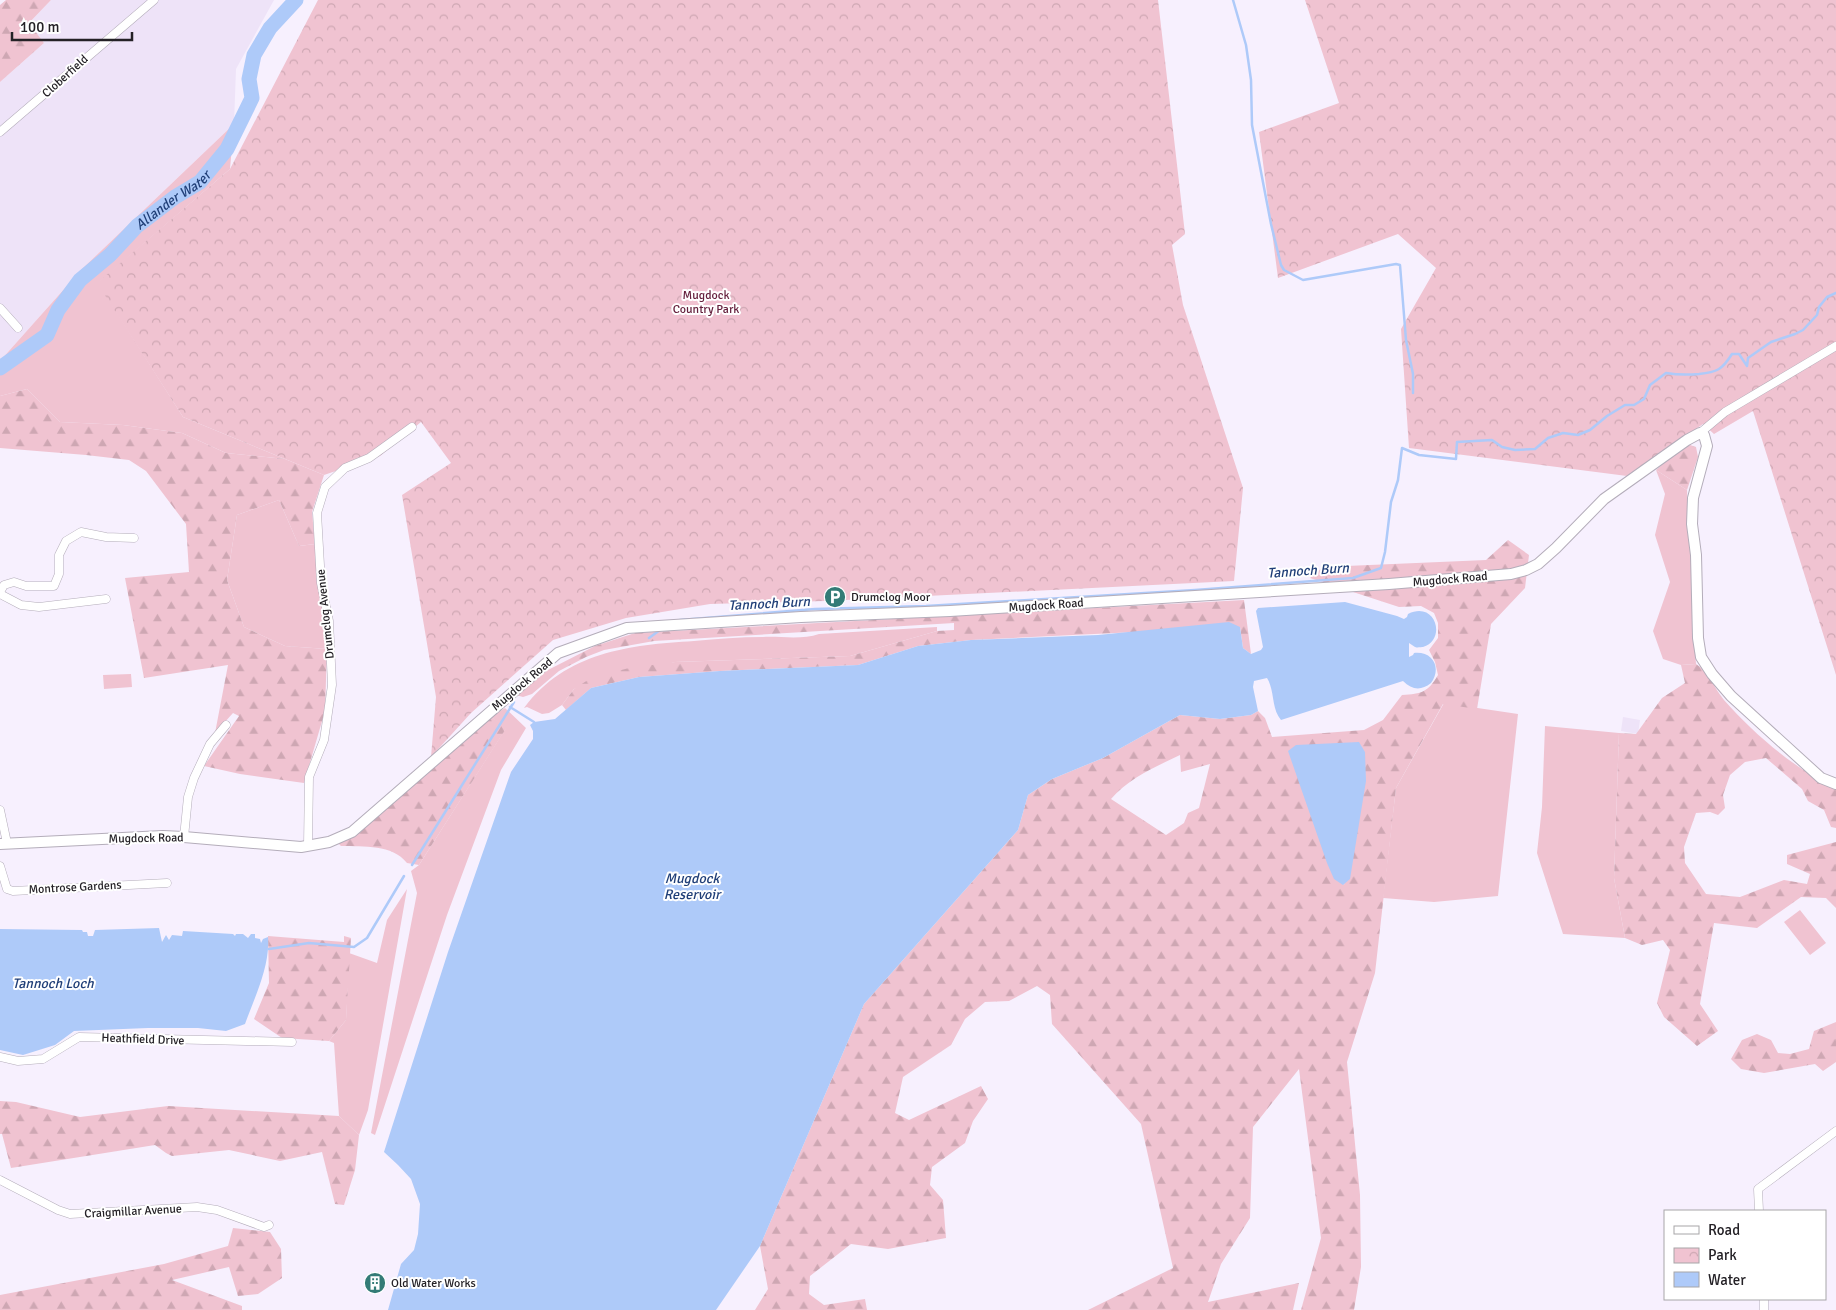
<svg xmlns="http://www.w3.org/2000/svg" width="1836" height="1310" font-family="Signika,sans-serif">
<defs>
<pattern id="forest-firs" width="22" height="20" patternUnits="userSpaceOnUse" patternTransform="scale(1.25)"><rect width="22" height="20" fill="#f0c3d1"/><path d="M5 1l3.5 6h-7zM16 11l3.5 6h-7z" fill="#cea7b3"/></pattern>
<pattern id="park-crowns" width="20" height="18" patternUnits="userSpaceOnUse" patternTransform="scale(1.25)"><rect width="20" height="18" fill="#f0c3d1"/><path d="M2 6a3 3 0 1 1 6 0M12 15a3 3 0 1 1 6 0" fill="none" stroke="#cea7b3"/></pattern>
</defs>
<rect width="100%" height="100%" fill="#f7f0fe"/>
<path fill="#eee3f8" d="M51,0H274L236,69L234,124L82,269L0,361V82L44,43L29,23Z
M1623,717L1640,720L1638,734L1621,731Z"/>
<path fill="#f0c3d1" d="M234,124L230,169L98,283L183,417L285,459L226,453L182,433L123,425L60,422L27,389L0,396V361L82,269Z
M1656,470L1687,490L1688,519L1694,557L1693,625L1696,664L1681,665L1663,659L1653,631L1670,582L1655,535L1665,494Z
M279,500L299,546L315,544L327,649L285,646L244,627L227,580L237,515Z
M937,627V631L850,656L675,662L574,689L562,705L549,713L542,714L527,707L524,708C566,652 629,645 694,641C717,639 740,637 763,637C780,636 802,640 819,634Z
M131,674L132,687L104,689L103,675Z
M1444,703L1518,714L1498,896L1434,902L1383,898L1396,788Z
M505,708L526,728L501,770L447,915L375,1135L371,1133L417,893L411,871L419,865L506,728L491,717Z
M1545,726L1619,733L1614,878L1625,938L1563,934L1537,853L1542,807Z
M407,889L368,1110L359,1135L339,1116L334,1043L329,1041L346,1020L349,953L377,963L387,920Z
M1800,910L1826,943L1810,955L1784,922Z"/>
<path fill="url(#forest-firs)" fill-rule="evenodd" d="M6,0H51L29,23L44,43L0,82V5Z
M27,389L60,422L123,425L182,433L226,453L285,459L324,475L312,512L315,544L299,546L279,500L237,515L227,580L244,627L285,646L327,649L325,711L304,783L240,774L204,766L239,716L233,713L215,733L228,665L144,678L125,578L189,572L186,524L146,471L129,460L86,455L0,448V396Z
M1690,445L1696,447L1698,457L1687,490L1656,470L1677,451Z
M1508,540L1529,555L1525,588L1491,624L1477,709L1443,704L1396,788L1375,973L1347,1062L1360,1195L1361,1267L1354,1310H1301L1321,1238L1299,1069L1253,1127L1250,1218L1221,1264L1208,1302L1299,1283L1293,1310H1088L1173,1268L1141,1124L1052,1024L1050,995L1037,986L1009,1001L985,1002L965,1019L951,1045L903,1077L895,1113L909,1120L981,1086L988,1099L973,1121L965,1143L932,1167L930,1185L943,1200L946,1238L888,1249L851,1244L810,1276L809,1294L824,1305L865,1299L867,1310H755L768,1289L760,1246L864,1004L1018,830L1028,795L1052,779L1103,758L1180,715L1220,719L1251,715L1258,711L1265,718L1272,737L1364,730L1383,720L1402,695C1422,694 1428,692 1438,675L1435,662L1429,650L1438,638V623L1434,613L1421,606L1399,607L1310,578L1323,567L1486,560ZM1361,745L1362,776L1344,885L1327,856L1292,749ZM1180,755L1181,772L1210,764L1199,808L1188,813L1184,823L1166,835L1111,799C1129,778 1155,767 1180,755Z
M1244,600L1251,654L1243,648L1240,627L971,640L918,646L858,665L720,671L639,677L591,688L566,710L562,705L574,689L591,678L629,668L675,662L850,656L937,631L954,630V623L654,641L604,650L586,657L559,671L532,694L523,697L516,695L546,671L595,646L635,633Z
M1696,664C1709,672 1714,688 1724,700C1755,735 1794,768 1836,789V828L1831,827L1824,810L1808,801L1802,789L1766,758L1745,762L1730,775L1723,795L1725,808L1718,815L1710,812L1696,813L1684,847L1685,863L1706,894L1740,897L1784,880L1807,884L1810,874L1787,864V855L1836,842V908L1826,898L1801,897L1757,928L1714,923L1700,1004L1718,1031L1697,1046L1664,1017L1657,1003L1670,950L1663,940L1642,945L1625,938L1614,878L1619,733L1636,734L1662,698L1685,683L1681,665Z
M491,717L507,727L419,865L407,863C392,844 364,847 341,846L336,841Z
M268,936L344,942V936L351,938L346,1020L329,1041L282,1038L254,1019L269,983Z
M1836,1022V1062L1823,1071L1815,1064L1764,1073L1741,1069L1731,1059L1742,1040L1757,1034L1771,1040L1778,1053L1790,1054L1809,1049L1814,1031Z
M0,1101L16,1102L80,1117L168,1106L339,1116L359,1135L355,1170L344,1205L335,1204L322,1152L280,1161L229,1150L172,1156L166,1153L155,1145L11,1168L2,1134H0Z
M233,1228L270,1232L281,1249L282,1278L258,1294L238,1296L229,1267L172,1280L242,1306V1310H0V1295L164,1264L228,1246Z"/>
<path fill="url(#park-crowns)" d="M318,0H1158L1185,234L1172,245L1183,305L1243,488L1234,581L825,601L710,604L626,618L553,640L471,713L431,757L436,697L402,495L451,463L421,422L380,456L324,475L183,417L97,283L230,169Z
M1305,0H1836V675L1753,411L1714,434L1703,424L1627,476L1409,448L1401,329L1436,268L1398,234L1278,278L1259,132L1339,103Z"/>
<path fill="#aecaf9" d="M1345,602L1397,616L1404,619L1407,617L1408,614C1436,600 1447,640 1423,647C1422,647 1416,648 1415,647C1413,646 1411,644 1409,643V657L1413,655L1414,653C1433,651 1442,668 1431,683C1421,691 1412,690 1403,681L1281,720C1271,708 1275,691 1267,678L1254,681L1253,687L1258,711L1251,715L1220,719L1180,715L1103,758L1052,779L1028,795L1018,830L864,1004L760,1246L716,1310H388L401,1264L414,1250L418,1234L420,1204L411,1179L398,1165L384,1152L448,952L511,772L533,739V731L530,725L534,722L555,719L591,688L639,677L720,671L858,665L918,646L971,640L1098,635L1229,622L1240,627L1243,648L1251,654L1261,650L1263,647L1256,611L1258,608Z
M1359,742L1365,752L1366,781L1350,879L1343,885L1334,879L1327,863L1288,751L1296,745Z
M159,928L162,942L166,935L169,940L172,935L182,936L183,931C200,932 216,933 233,934L235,936L236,934H243L248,938L251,934H255V938L260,939L261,943L263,939L268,937C270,967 255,996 245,1024L226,1031L198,1028H148L74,1031L55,1045L23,1055L0,1050V929L82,930L83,932H87L88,936H93L95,930Z"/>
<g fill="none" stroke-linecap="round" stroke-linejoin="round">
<path stroke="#aecaf9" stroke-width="2.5" d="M1233,0L1246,45L1251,80L1252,125L1271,224L1281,265L1284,270L1303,280L1396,264L1400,265L1406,340L1413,374V393
M680,620L815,609L926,606L1195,590L1353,578L1381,568L1385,552L1391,502L1398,480L1402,448L1419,455L1456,459L1457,442L1492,440L1502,447L1515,450L1535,449L1548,438L1563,433L1578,435L1590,430L1607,416L1625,405H1634L1644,399L1650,385L1666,373C1678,375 1687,375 1699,374C1717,372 1722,370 1732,354H1739L1747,366L1748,358L1771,342L1795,334L1803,330L1817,315L1819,307L1827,297L1836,293
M649,638L660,630
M510,707L534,722
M412,865L514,702
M269,949L309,943L354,947L367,938L404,876"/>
<path stroke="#aecaf9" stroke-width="15" id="s1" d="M0,368L47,335L58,310L80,280L110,255L137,226L175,197L200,182L227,149L252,98L249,79L254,55L270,28L296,0"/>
<g stroke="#b4adba" stroke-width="9">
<path id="minor" d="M0,132L154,0
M0,308L18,328
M1700,433L1725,412L1836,346
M0,592L4,585L14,582L26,586H54L59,574V555L66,541L81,532L106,537L134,538
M0,594L21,605L39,607L106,599
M0,810L7,843
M184,837L188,797L194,778L210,744L226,725
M308,846L309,777L324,740L332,685L329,621L321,583L317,513L325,487L345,468L369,458L412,427
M0,866L7,889L13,891L167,883
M0,1057L18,1061L43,1059L79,1037L292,1042
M0,1180L58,1210L70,1214L197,1207L217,1210L264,1227L269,1225
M1759,1211L1758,1189L1836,1131
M1764,1299V1310"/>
</g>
<g stroke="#b4adba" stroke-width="12">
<path id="tertiary" d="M0,844L163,836L184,837L301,847L329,842L352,832L558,653L627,628L801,617L950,611L1389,584L1511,574L1526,570L1538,564L1556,548L1604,499L1687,440L1700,433L1704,435L1707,446L1693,498L1692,524L1696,555L1698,638L1701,657L1712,674L1731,696L1821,778L1836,784"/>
</g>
<use href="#minor" stroke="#fff" stroke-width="8"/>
<use href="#tertiary" stroke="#fff" stroke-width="10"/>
</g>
<defs>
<g id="parking-disc" transform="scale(1.125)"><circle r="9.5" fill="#337b76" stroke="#fff"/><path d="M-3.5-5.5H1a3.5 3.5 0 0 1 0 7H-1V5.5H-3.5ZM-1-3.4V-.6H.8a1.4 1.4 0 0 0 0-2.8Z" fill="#fff"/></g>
<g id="building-disc" transform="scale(1.125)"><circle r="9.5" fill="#337b76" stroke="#fff"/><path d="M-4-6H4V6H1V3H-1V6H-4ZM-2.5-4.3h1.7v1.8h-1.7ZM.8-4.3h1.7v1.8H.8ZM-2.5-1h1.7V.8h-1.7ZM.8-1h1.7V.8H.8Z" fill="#fff"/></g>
</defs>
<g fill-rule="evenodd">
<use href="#parking-disc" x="835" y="597"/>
<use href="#building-disc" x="375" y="1283"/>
</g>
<g text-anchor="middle" stroke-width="4" stroke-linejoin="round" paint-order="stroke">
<g font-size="12" fill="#242126" stroke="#fff">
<text transform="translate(65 76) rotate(-42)" y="4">Cloberfield</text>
<text transform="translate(1450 579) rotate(-5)" y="4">Mugdock Road</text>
<text transform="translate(1046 605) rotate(-4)" y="4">Mugdock Road</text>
<text transform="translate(325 614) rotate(-96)" y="4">Drumclog Avenue</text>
<text transform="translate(522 684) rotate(-40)" y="4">Mugdock Road</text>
<text transform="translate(146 838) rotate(-1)" y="4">Mugdock Road</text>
<text transform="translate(75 887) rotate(-3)" y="4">Montrose Gardens</text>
<text transform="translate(143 1039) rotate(2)" y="4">Heathfield Drive</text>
<text transform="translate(133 1211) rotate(-3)" y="4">Craigmillar Avenue</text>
</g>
<g font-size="12" fill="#65203d" stroke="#fff">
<text x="706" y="299">Mugdock<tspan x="706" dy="14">Country Park</tspan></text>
</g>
<g font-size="12" fill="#242126" stroke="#fff" text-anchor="start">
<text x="851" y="601">Drumclog Moor</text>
<text x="391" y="1287">Old Water Works</text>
</g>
<g font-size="14" font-style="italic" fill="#203f78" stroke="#fff">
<text dy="5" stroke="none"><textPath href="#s1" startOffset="245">Allander Water</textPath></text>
<text transform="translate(1308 570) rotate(-4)" y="5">Tannoch Burn</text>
<text transform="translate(769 603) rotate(-3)" y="5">Tannoch Burn</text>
<text x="692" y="883">Mugdock<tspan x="692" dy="16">Reservoir</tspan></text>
<text x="53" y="988">Tannoch Loch</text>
</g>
</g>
<rect x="1664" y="1210" width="162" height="90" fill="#ffffff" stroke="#a7a6a8"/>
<rect x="1674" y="1226" width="25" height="8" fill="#ffffff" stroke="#a7a6a8"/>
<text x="1708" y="1235" font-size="15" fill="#242126">Road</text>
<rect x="1674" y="1248" width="25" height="15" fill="url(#park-crowns)" stroke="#a7a6a8"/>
<text x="1708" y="1260" font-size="15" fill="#242126">Park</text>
<rect x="1674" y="1272" width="25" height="15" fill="#aecaf9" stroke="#a7a6a8"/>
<text x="1708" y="1285" font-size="15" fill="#242126">Water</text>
<path d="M12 32v8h120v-8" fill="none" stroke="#242126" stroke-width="2.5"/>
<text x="20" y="32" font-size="15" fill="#242126" stroke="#ffffff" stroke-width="4" paint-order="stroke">100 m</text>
</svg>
